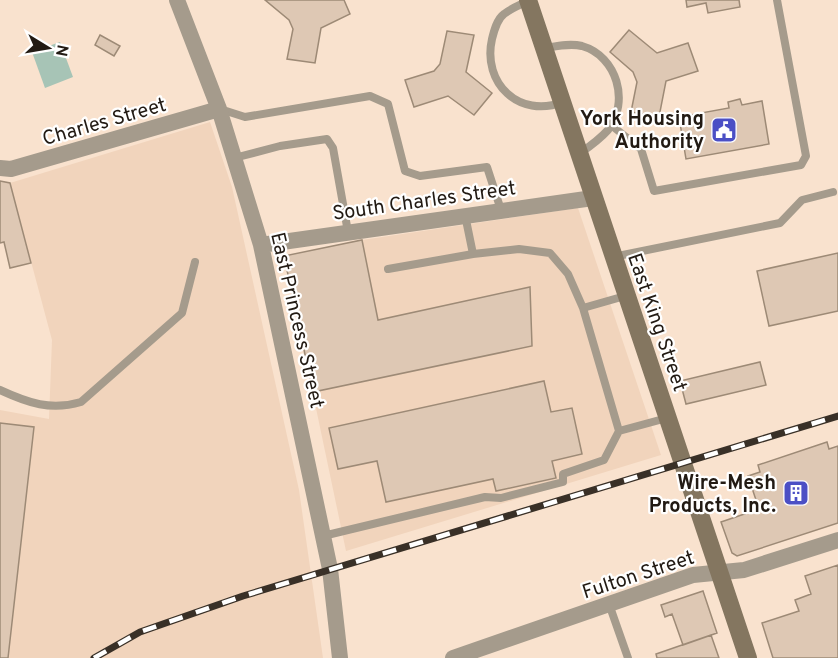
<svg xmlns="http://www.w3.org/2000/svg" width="838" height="658" font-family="Overpass,sans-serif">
<rect width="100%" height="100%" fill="#f9e2ce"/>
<path fill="#f1d4bc" d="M210,122L232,187L299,490L323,658H0V410L49,419L52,340L10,183Z
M578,208L661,455L346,551L284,256L362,240Z"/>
<path fill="#a7c4b6" d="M60,42L73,77L45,88L32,52Z"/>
<path fill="#dec8b4" stroke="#9d8a76" stroke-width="1.5" d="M265,0H344L350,14L321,28L315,63L287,59L293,29L289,20Z
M686,0H739L740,7L708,13L706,3L687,7Z
M629,30L657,53L688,43L698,71L666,81L659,117L631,112L637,82L633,72L610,52Z
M447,31L474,35L466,72L492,93L474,115L448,96L414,107L405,80L434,71L440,64Z
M100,35L120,46L114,56L95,45Z
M740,99L742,105L762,101L769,144L686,159L679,117L729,108L728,102Z
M0,181L10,183L31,263L10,268L4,242L0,243Z
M362,240L378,320L530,287L532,346L313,392L284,256Z
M838,253V311L769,326L757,271Z
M760,362L766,385L686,404L680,381Z
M544,381L551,412L572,408L582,454L552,461L556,478L496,491L493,479L386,502L377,461L338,469L329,428Z
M0,423L34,427L8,658H0Z
M827,442L829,449L838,446V523L737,556L732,553L721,522L759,509L748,476L760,472L758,465Z
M838,565V658H773L762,623L799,611L795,600L811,594L805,576Z
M703,591L717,633L683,645L672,614L665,617L661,605Z
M711,635L719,658H657L656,654Z"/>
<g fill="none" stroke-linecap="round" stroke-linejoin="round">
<path stroke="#a59b8c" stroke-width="8" d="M528,1C520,5 510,9 504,14C497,19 494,31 492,39C482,83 519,119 563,102
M545,48C557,46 570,43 582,46C617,56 630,102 608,130C600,139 589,147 579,154
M220,109L245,117L370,96L388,104L405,171L420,176L487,167L501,210
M611,125L641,149L654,191L801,165L806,156L777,0
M234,158L280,146L327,139L333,148L348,232
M465,215L473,254L519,249L550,253L568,274L583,308L619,431L667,418
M613,257L780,223L802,200L833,192
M388,269L473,254
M583,308L625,296
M0,390C28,403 51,411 81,402L182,313L195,262
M323,536L485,497L501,498L563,482V474L604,460L619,431
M609,604L628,658"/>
<path stroke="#a59b8c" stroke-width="16" d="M177,0L219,109L261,245L330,569L340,658
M0,168L11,169L219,109
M261,245L593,198
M453,658L693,575L744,570L838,540"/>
<path stroke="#847660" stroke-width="18" d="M528,0L748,658"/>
<g stroke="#393027" stroke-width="7">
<path id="rail" d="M94,658L140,632L243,596L838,416"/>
</g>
<use href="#rail" stroke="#fff" stroke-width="4.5" stroke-dasharray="14" stroke-linecap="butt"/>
</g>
<defs>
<g id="civic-square" transform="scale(1.35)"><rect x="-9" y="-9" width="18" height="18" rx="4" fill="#4b4fc5" stroke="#fff"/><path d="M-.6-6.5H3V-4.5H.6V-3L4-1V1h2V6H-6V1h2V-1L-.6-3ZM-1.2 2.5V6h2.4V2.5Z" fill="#fff"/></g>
<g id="building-square" transform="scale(1.35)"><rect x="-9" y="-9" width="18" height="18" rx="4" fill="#4b4fc5" stroke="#fff"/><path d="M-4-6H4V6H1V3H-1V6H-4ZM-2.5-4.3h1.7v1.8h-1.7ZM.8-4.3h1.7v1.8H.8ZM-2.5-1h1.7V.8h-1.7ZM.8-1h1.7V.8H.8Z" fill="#fff"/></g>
</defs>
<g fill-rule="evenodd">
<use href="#civic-square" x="724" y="130"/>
<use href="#building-square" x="796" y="493"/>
</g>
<g text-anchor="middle" stroke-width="4.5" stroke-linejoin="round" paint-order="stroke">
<g font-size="20" font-weight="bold" fill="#221a13" stroke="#fff" text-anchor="end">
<text x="704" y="125">York Housing<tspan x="704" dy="23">Authority</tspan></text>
<text x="776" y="489">Wire-Mesh<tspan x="776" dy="23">Products, Inc.</tspan></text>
</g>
<g font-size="20" fill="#221a13" stroke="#fff">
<text transform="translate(104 121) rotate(-16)" y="7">Charles Street</text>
<text transform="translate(424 200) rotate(-8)" y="7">South Charles Street</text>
<text transform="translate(298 320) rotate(77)" y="7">East Princess Street</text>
<text transform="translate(658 322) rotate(71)" y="7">East King Street</text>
<text transform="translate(638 574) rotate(-18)" y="7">Fulton Street</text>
</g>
</g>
<g transform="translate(48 48) rotate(101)" stroke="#ffffff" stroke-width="4.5" paint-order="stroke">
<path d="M0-4.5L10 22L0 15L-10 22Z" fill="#221a13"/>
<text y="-9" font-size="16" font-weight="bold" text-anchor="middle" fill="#221a13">N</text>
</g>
</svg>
